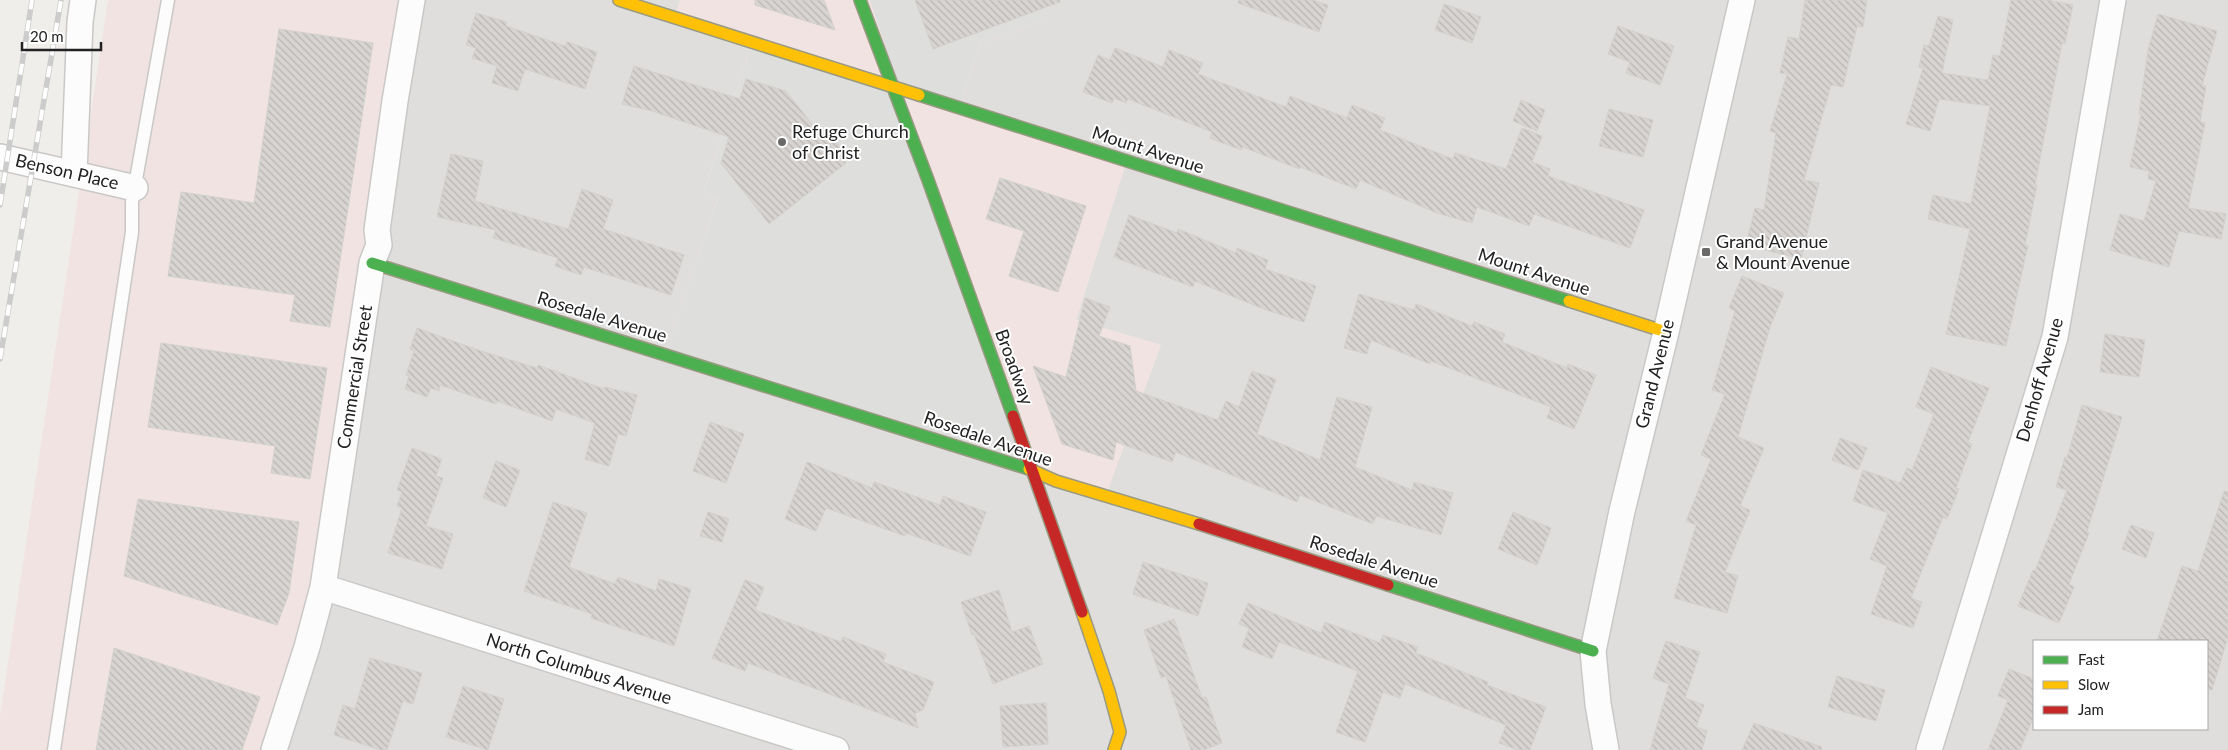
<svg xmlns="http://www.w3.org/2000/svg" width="2228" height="750" font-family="Lato,sans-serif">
<defs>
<pattern id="building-back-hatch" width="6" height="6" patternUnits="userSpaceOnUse" patternTransform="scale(1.25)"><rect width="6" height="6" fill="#d7d4d2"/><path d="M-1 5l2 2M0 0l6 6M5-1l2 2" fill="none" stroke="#b8b6b4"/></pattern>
</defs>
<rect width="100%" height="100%" fill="#f0eeeb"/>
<path fill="#dfdedc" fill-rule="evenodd" d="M416,0H680L676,14L753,40L704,191L718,197L667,351L1161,345L1076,320L1127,160L961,102L981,43L1047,18L1042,0H2228V750H272ZM2034,641H2207V729H2034Z"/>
<path fill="#f1e3e1" d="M108,0H416L327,582L272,750H0V716Z
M680,0H1042L1047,18L981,43L961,102L1127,160L1076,320L1161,345L1107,493L666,351L718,198L704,192L753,40L676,14Z"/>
<path fill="#dededc" d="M870,0H1042L1047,18L981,43L961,102L898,83L1034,469L666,351L718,198L704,192L753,40L897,83Z"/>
<path fill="url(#building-back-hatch)" stroke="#d3d0cc" d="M755,0H824L835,30L755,5Z
M915,0H1060V2L933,49Z
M1239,0H1313L1328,5L1319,32L1238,3Z
M1805,0H1867L1863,27L1857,26L1843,87L1831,85L1804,180L1819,183L1801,259L1746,245L1755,208L1764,210L1776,133L1770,131L1787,74L1780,73L1788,37L1799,39Z
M2011,0H2048L2073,5L2065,44L2062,43L2035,185H2037L2025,245H2028L2006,346L1946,334L1970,229L1928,219L1933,195L1971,204L1990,106L1939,99L1930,131L1906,124L1923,68L1919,67L1924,45L1929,46L1938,16L1953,20L1942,73L1988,80L1993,55L2000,56Z
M1444,4L1481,17L1472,43L1435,30Z
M476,13L507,22L506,26L565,46L567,42L597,52L585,89L525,69L518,91L492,83L497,66L472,58L476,48L466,45Z
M2158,14L2217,31L2202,86H2206L2200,122L2205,123L2188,208L2226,214L2221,239L2179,231L2169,267L2110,250L2120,214L2144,221L2156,181L2148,179L2149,171L2130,167L2141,114H2139L2148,50Z
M1618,26L1674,46L1660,85L1626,73L1630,62L1608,54Z
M279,29L373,43L330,327L290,321L295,295L168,276L181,192L254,203Z
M1115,48L1163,67L1169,50L1203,63L1198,74L1286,107L1290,96L1347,118L1352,105L1385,118L1380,130L1453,159L1455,153L1506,169L1522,128L1542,136L1532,162L1550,169L1548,176L1644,210L1630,248L1534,214L1529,226L1477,207L1472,223L1437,213L1360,180L1356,189L1300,167L1299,169L1243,147L1241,150L1210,138L1212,132L1128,99L1126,103L1114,98L1112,103L1083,92L1098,55L1110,60Z
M634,66L740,99L746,79L786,91L819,133L826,128L844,152L840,155L846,163L769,224L721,163L729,137L652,111L622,104Z
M1521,100L1545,110L1537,131L1513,121Z
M1609,109L1653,120L1643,157L1599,146Z
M451,154L483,161L475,201L568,229L582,189L613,200L603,229L684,255L671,295L584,267L581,275L555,266L558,258L493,238L496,230L437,217Z
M1000,178L1086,206L1058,292L1009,276L1024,231L986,219Z
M1129,215L1177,233L1178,229L1236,253L1237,248L1268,260L1265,269L1316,286L1304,322L1266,310L1195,281L1193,287L1114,257Z
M1742,276L1784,293L1770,327L1738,437L1764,448L1740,506L1750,510L1725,572L1738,576L1727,613L1674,598L1696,525L1686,521L1711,459L1701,455L1725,394L1712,390L1735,311L1729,308Z
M1359,294L1414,310L1416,304L1472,326L1474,322L1505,334L1502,342L1567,368L1568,364L1596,375L1574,429L1547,418L1551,407L1431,361L1430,364L1371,340L1367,354L1344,348Z
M1085,298L1110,307L1099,336L1130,346L1136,391L1218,420L1226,401L1239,407L1252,371L1276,379L1257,434L1320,460L1337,397L1372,407L1355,467L1412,490L1414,482L1453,493L1441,535L1376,516L1373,524L1300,495L1297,502L1176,452L1172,462L1116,442L1113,460L1062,444L1033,366L1066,377Z
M417,328L478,350L537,368L538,365L604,389L605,387L637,395L626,436L618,434L609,466L585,459L595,423L556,409L552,421L497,401L496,404L440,385L439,391L431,388L427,397L405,389L409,376L406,375L414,351L410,349Z
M2105,334L2145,340L2139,377L2100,372Z
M161,343L327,368L310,479L271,473L275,446L148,427Z
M1931,367L1989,388L1968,442L1972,444L1956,488L1959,489L1947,519L1943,517L1911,598L1922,602L1913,628L1871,614L1887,566L1870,559L1888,513L1853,501L1863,470L1900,483L1907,468L1912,470L1934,414L1916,407Z
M2082,405L2122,417L2087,532L2089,533L2069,584L2074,587L2059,623L2018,606L2033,570L2035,571L2067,490L2056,487L2065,457L2067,458Z
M710,422L744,434L726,483L693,471Z
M1840,438L1867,448L1858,470L1832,460Z
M412,448L442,459L436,476L443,478L426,526L453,534L442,569L388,553L402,508L397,506L402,492L397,490Z
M496,461L520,470L506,507L483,498Z
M807,462L872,488L874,482L940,505L943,496L986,512L970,556L906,533L905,536L826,508L816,531L785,519Z
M2224,491L2228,492V637L2212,690L2207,689V641H2157L2182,566L2198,571Z
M138,499L299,522L289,593L277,625L124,576Z
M553,502L587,513L569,567L615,584L618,577L656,591L659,579L691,589L674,646L591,618L592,614L524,591Z
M708,512L729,519L722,542L700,536Z
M1513,512L1551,528L1537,565L1498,549Z
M2131,525L2154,533L2146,558L2122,549Z
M1143,562L1208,583L1198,616L1133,594Z
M745,580L764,587L755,610L841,642L843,637L886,654L883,662L934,682L923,710L915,713L918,728L748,663L745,671L712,658Z
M999,590L1012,632L1029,626L1043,664L993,684L974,634L972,635L961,602Z
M1248,603L1321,633L1325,622L1380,643L1383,635L1418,647L1416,653L1488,682L1487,685L1546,707L1530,750H1518L1499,743L1506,725L1405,684L1400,698L1383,692L1365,742L1336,732L1358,671L1279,642L1272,659L1242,647L1249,628L1239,624Z
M1174,619L1202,698L1206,697L1222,743L1203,750H1191L1166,676L1161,678L1144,630Z
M1666,641L1700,652L1685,698L1704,705L1696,727L1707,731L1702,750H1650L1669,684L1653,678Z
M114,648L260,697L242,750H96Z
M370,658L422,673L413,704L403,701L387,750H381L334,735L343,705L355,709Z
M2009,669L2034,679V716L2020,750H1988L2008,700L1998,696Z
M1837,676L1885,690L1876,721L1828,707Z
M463,686L504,699L488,750L446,737Z
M1046,703L1048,744L1003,747L1000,706Z
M1754,723L1822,747L1821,750H1742Z"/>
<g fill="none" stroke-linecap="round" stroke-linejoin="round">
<g stroke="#c9c8c7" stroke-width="15">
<path id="lane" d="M54,750L132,232V202L168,0"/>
</g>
<g stroke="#c9c8c7" stroke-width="28">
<path id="street" d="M0,157L135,188
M74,174L80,22L83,0
M323,587L836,750
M274,750L307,647L323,587L372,263L379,245L377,230L395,101L412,0
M1606,750L1598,704L1593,651L1622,511L1666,332L1742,0
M1929,750L2055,337L2113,0"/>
</g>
<g stroke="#999a82" stroke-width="14">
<path id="fast" d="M860,0L928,180L1013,416
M919,95L1569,301
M372,263L1029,469
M1388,585L1593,651"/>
</g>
<g stroke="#999a82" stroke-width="14">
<path id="slow" d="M619,0L919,95
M1569,301L1666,332
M1029,469L1056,481L1199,524
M1082,612L1109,691L1120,732L1114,750"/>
</g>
<g stroke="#999a82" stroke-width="14">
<path id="jam" d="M1013,416L1082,612
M1199,524L1388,585"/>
</g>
<use href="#lane" stroke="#fdfcfc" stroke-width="12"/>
<use href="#street" stroke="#fdfcfc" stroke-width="25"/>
<use href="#fast" stroke="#4caf50" stroke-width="11"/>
<use href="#slow" stroke="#ffc107" stroke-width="11"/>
<use href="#jam" stroke="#c62828" stroke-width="11"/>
<g stroke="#ccc" stroke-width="5.5">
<path id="rail" d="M0,205L32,0
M0,359L61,0"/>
</g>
<use href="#rail" stroke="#fff" stroke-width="4" stroke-dasharray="11" stroke-linecap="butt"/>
</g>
<g fill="#6a6968" stroke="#fff" stroke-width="2">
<circle cx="782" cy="142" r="5"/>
<rect x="1701" y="247" width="10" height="10" rx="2.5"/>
</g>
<g text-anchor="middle" stroke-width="4" stroke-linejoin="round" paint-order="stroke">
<g font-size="18" fill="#222" stroke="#fff" text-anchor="start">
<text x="792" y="138">Refuge Church<tspan x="792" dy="21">of Christ</tspan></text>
<text x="1716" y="248">Grand Avenue<tspan x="1716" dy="21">&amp; Mount Avenue</tspan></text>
</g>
<g font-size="18" fill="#222" stroke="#fff">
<text transform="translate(1148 150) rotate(18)" y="6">Mount Avenue</text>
<text transform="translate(67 172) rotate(13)" y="6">Benson Place</text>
<text transform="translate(1534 272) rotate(18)" y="6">Mount Avenue</text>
<text transform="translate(602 317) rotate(17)" y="6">Rosedale Avenue</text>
<text transform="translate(1014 367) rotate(70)" y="6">Broadway</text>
<text transform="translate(1655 374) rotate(-76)" y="6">Grand Avenue</text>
<text transform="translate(355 377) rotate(-81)" y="6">Commercial Street</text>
<text transform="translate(2040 380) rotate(-74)" y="6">Denhoff Avenue</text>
<text transform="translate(988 439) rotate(19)" y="6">Rosedale Avenue</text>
<text transform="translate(1374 562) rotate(18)" y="6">Rosedale Avenue</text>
<text transform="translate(579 669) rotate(18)" y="6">North Columbus Avenue</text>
</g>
</g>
<rect x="2033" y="640" width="175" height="90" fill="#ffffff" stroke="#a7a7a7"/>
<rect x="2043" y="656" width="25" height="8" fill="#4caf50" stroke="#a7a7a7"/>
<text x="2078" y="665" font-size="15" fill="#222222">Fast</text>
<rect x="2043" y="681" width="25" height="8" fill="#ffc107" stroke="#a7a7a7"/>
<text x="2078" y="690" font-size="15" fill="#222222">Slow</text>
<rect x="2043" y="706" width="25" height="8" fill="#c62828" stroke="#a7a7a7"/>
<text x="2078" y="715" font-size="15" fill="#222222">Jam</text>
<path d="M22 42v8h79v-8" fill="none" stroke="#222222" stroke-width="2.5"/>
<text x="30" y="42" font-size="15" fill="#222222" stroke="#ffffff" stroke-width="4" paint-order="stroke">20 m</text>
</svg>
